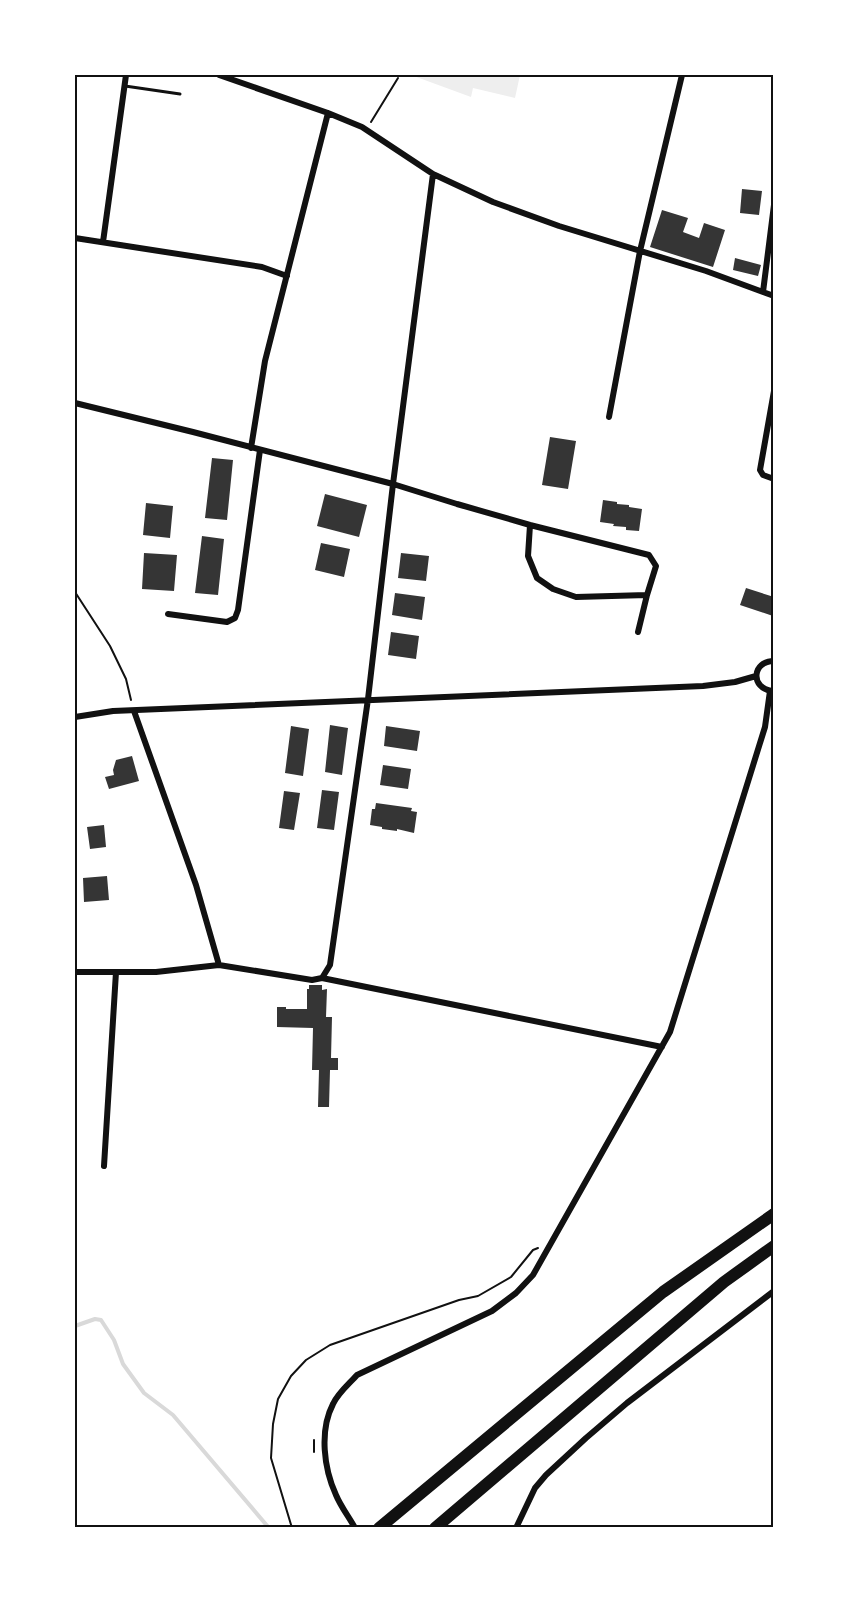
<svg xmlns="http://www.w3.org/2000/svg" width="849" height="1603" font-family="'Archivo Narrow',sans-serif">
<rect width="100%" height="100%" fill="#fff"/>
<path fill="#eee" d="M411,75H520L515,98L473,88L471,97Z"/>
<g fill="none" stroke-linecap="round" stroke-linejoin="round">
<path stroke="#d9d9d9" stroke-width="4" d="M75,1326L95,1319L101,1320L114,1340L123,1364L144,1393L173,1415L269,1528"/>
</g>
<path fill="#353535" d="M742,189L762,191L759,215L740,213Z
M662,210L688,218L683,232L699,238L704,223L725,230L713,267L650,247Z
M735,258L761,265L758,276L733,270Z
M550,437L576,441L568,489L542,485Z
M212,458L233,460L227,520L205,518Z
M325,494L367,505L359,537L317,526Z
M603,500L617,502V504L629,505V507L642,509L639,531L626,530V527L613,526L614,524L600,522Z
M146,503L173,506L170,538L143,535Z
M202,536L224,539L218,595L195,593Z
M321,543L350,549L344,577L315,570Z
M144,553L177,555L174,591L142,589Z
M401,553L429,556L426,581L398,578Z
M746,588L774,597L773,616L740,605Z
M395,593L425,597L422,620L392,615Z
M391,632L419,636L416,659L388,655Z
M330,725L348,728L342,775L325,772Z
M291,726L309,729L303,776L285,773Z
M386,726L420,731L417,751L384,746Z
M132,756L139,781L109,789L105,777L114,775L113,770L116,760Z
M383,765L411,769L408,789L380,785Z
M322,790L339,792L334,830L317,828Z
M284,791L300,793L294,830L279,828Z
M376,803L412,808L411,811L417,812L414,833L397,829V831L382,829V827L370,825L372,809H375Z
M104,825L106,847L90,849L87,827Z
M107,876L109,900L84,902L83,878Z
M309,985H322V990L327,989L326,1017H332L331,1058H338V1070H330L329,1107H318L319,1070H312L313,1028L277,1027V1007H286V1009H307V989H309Z"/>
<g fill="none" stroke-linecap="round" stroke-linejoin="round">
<path stroke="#111" stroke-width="2" d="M371,122L398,78
M75,592L110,646L126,679L131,700
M314,1452V1440
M292,1528L271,1458L273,1424L278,1399L291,1376L306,1360L330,1345L459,1300L478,1296L511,1277L533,1250L538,1248"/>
<path stroke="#111" stroke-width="3" d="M125,86L180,94"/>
<path stroke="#111" stroke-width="6" d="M219,75L328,113L362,127L433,174L493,202L559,226L706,271L774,296
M75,238L262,267L287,276
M103,242L126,75
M763,292L774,205
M774,391L760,470L763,475L774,479
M75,403L193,432L393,484L457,504L530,525L649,555L656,566L647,595L638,632
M609,417L640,251L682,75
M251,448L265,361L328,113
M530,525L528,556L537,578L553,589L576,597L647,595
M168,614L227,622L235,618L238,610L260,450
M772,691C750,688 752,661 774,661
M134,711L196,885L219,965
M75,717L113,711L703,686L735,682L756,676
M75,972H156L219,965L312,980L322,978L330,965L368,699L393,484L433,174
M322,978L662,1047
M104,1166L116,972
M355,1528C349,1517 341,1507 336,1495C324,1469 319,1431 333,1404C338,1393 349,1384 357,1375L492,1311L516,1293L533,1275L670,1032L765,727L770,691
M516,1528L535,1488L546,1475L586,1438L627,1403L774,1291"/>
<path stroke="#111" stroke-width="12" d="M379,1528L663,1292L774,1214
M435,1528L724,1282L774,1246"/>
</g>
<rect width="849" height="1603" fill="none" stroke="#ffffff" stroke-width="153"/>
<rect x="76" y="76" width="696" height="1450" fill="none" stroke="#111" stroke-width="2"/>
</svg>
